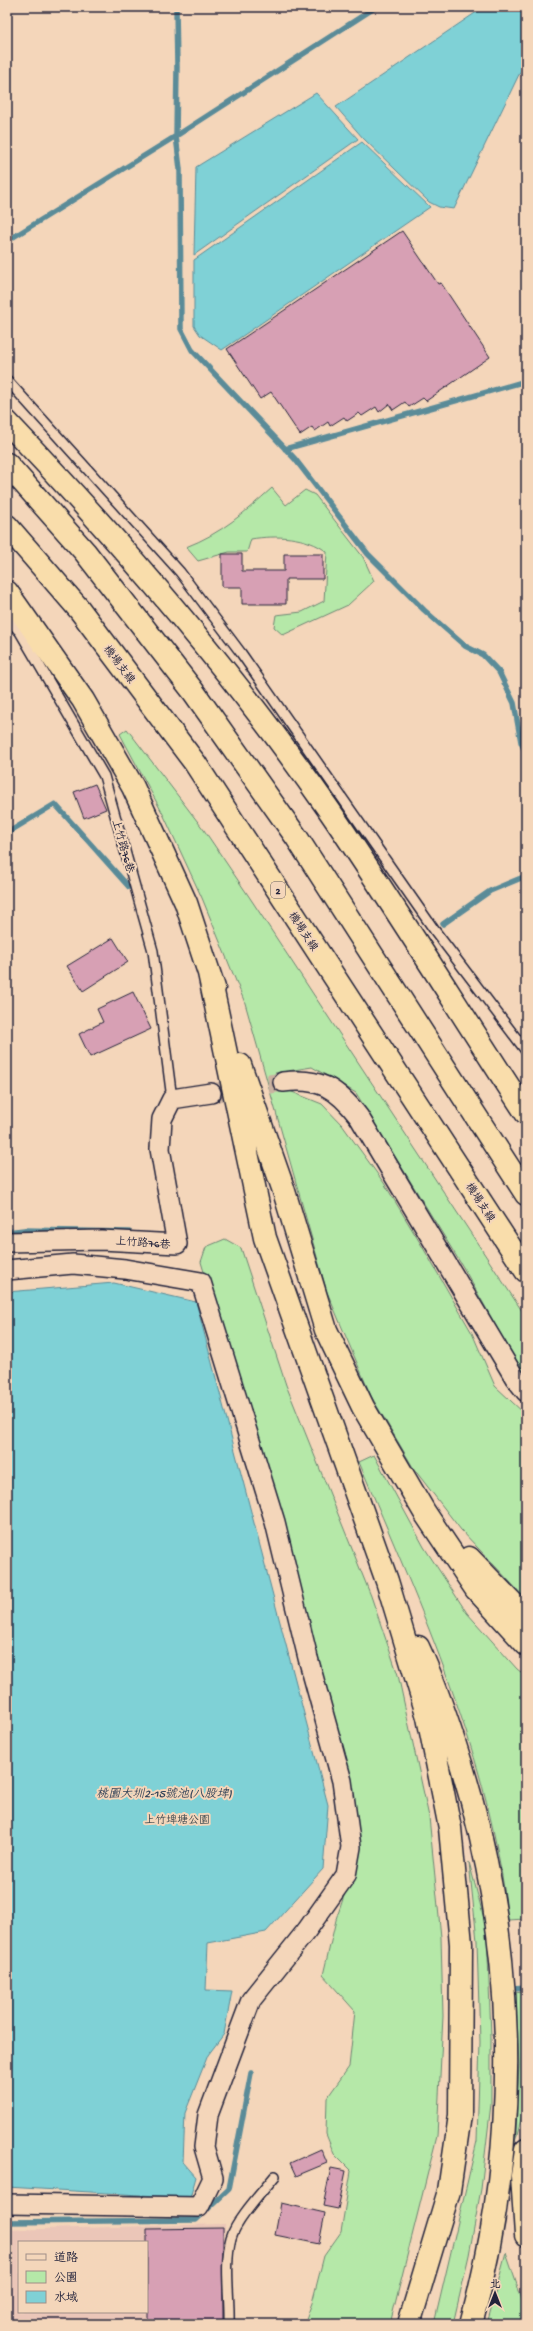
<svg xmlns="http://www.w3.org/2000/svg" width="533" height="2331" font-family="'Gochi Hand','LXGW WenKai TC',sans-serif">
<rect width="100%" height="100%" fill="#f4d6ba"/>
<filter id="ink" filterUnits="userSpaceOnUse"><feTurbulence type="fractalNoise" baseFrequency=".025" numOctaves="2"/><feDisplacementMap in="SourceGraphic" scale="8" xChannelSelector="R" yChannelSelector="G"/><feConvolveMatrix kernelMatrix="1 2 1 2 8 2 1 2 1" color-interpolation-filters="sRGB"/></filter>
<g filter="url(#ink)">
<path fill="#ebc6b8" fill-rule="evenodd" d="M225,2224L226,2324H7V2230ZM19,2242H147V2312H19Z"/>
<path fill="#b5e8a8" stroke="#6c8572" d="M272,488L286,505L305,490L315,495L363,557L374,581L348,605L283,635L274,627L276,615L302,612L324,601L327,552C307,536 275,535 251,539L247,552H229L198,561L186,547C222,533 244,513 272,488Z
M127,729L204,830L250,898L526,1317V1376L523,1374L463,1267L356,1093L312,1067L275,1073L282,1088L322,1104L342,1125L384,1183L422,1246L472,1333L495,1386L526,1415V1599L461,1530L414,1469L371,1396L327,1292L245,1003L202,898L164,816L120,734Z
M225,1239L241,1248L286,1385L371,1596L398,1675L429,1817L441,1937L443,2016L437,2136L390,2324H304L312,2303L324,2256L341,2232L351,2171L334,2154L326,2134L327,2098L349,2067L355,2011L323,1975L336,1920L354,1866L220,1325L201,1262L206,1247Z
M374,1455L424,1547L467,1613L517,1669L526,1676V1919L508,1920C491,1759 421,1609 359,1462Z
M469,1862L487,1930L491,2036V2104L481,2189L469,2255L453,2324H434L477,2141L480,2042L477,1941Z
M526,1990V2100L514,2146L519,2066L516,1992Z
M506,2253L526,2311V2324H487Z"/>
<path fill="#7fd1d6" stroke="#5a8b98" d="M484,7H526V60L454,209L439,207L429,202L363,138L336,107Z
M316,93L358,139L194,255L196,167Z
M362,142L430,207L222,350L200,335L194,326V260Z
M114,1283L196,1302L328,1805L323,1869L266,1932L208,1943L206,1990L232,1991L224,2034L208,2055L185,2113L183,2162L196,2177L190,2198L7,2187V1292Z"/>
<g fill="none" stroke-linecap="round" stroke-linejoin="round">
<path stroke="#5a8b98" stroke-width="5.5" d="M376,7L176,136L180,169L181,329L192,350L295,459L368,554L424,610L465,646L483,655L499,672L514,703L521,742L526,753
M7,241L176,136L177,67L176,7
M285,449L526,381
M7,833L55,804L129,887
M443,924L490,891L526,876
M7,1232L24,1230L129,1232
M514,1988L526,1987
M7,2222L196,2220L229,2189L251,2073"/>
</g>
<path fill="#d7a0b4" stroke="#22223b" d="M402,231L438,284L441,283L490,357L426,401L423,398L409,407L405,402L393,410L389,404L379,412L376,407L362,416L359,413L347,421L344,417L330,426L328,422L315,431L312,427L300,435L271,392L260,399L227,349Z
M222,554H242V571H284V554H323V579H286V604H242V587H222Z
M95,784L106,809L84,818L74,792Z
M113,938L128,962L83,991L67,966Z
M133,992L151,1029L90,1057L79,1034L103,1022L97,1009Z
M321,2149L327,2163L296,2176L290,2163Z
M331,2168L346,2171L338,2209L323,2206Z
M281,2203L325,2213L319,2244L275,2235Z
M223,2228V2324H147V2229Z"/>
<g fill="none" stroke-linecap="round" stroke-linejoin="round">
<path stroke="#cab2a1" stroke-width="19" stroke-dasharray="19 10" stroke-linecap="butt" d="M211,1093L283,1082"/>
<g stroke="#22223b" stroke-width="12">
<path id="lane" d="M7,380L180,572L241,653L435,931L526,1051
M7,618L20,632L104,776L153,951L172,1099
M229,2324C230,2297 224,2265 231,2238C236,2220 263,2191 275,2176"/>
</g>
<g stroke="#22223b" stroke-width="22">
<path id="street" d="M283,1082C319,1077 337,1088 359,1117L515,1378L526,1392
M7,1242L101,1240L177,1244L160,1149L162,1119L172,1099L211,1093
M7,1270L73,1264L125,1269L201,1282L275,1522L308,1658L342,1781L351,1847L346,1875L307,1930L251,2000L208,2115L204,2147L213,2178L199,2207L7,2204"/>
</g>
<g stroke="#22223b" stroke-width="25">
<path id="highway" d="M7,422C123,544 233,672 329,810C397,909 460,1012 526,1113
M7,464L85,552L193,691L297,838L526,1194
M7,526L79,609L195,763L526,1271
M7,592L83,700L133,787L186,903L214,988
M209,973L265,1238L387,1581L428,1717L450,1828L461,1944L460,2115L449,2191L409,2324
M240,1065L283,1188L326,1330L363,1407L425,1513L476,1589L526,1644
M469,1558L526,1617
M418,1647C433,1679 444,1711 455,1745C517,1932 523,2134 471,2324
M526,2150L522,2176L526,2235"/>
</g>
<use href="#lane" stroke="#f4d6ba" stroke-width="9"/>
<use href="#street" stroke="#f4d6ba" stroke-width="19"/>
<use href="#highway" stroke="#f9ddab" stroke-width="22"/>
</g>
</g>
<g text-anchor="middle" stroke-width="4" stroke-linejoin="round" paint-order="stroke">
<rect fill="#f4d6ba" stroke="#615861" stroke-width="1" x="271" y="882" width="14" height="16" rx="3"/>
<g font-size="10" font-weight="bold" fill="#22223b">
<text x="278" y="894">2</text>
</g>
<g font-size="11" fill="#22223b" stroke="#f4d6ba">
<text transform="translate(120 664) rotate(53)" y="4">機場支線</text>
<text transform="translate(124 846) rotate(74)" y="4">上竹路76巷</text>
<text transform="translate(304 931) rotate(57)" y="4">機場支線</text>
<text transform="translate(481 1202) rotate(57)" y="4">機場支線</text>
<text transform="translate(143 1242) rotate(4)" y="4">上竹路76巷</text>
</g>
<g font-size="11" fill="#3f4a51" stroke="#f4d6ba">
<text x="177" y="1823">上竹埤塘公園</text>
</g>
<g font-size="12" font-style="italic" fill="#35455a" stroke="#f4d6ba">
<text x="164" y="1797">桃園大圳2-15號池(八股埤)</text>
</g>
</g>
<rect width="533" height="2331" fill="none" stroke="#f4d6ba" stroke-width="24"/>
<rect x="12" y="12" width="509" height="2307" fill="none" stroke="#22223b" stroke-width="1.5" filter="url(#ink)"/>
<rect x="18" y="2241" width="130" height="72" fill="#f4d6ba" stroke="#a08e87"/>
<rect x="26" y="2254" width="20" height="6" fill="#f4d6ba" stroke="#a08e87"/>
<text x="54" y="2261" font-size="12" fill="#22223b">道路</text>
<rect x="26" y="2271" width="20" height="12" fill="#b5e8a8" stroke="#a08e87"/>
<text x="54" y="2281" font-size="12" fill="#22223b">公園</text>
<rect x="26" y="2291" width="20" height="12" fill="#7fd1d6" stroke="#a08e87"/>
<text x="54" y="2301" font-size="12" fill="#22223b">水域</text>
<g transform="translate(495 2293)" stroke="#f4d6ba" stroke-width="3" paint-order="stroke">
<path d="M0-3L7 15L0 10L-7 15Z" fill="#22223b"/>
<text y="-6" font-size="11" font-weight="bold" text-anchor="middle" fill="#22223b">北</text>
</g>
</svg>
